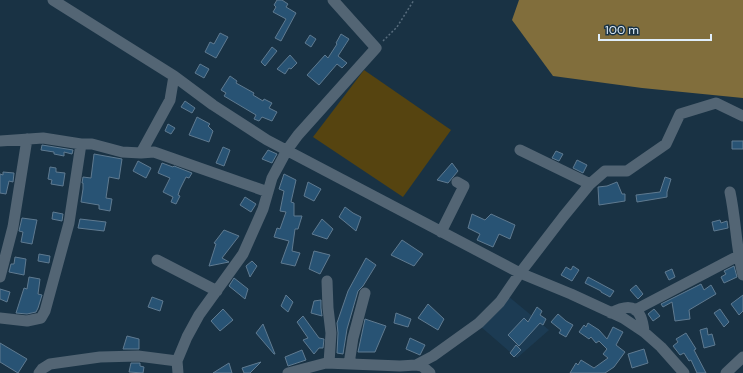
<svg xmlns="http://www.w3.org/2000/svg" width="743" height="373" font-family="'DM Sans',sans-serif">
<rect width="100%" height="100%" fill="#193244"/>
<path fill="#1c3b53" d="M508,296L549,330L517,358L480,326Z"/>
<path fill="#564410" d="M364,70L451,130L403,197L313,137Z"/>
<path fill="#816e3c" d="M519,0H743V98L642,88L553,76L512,20Z"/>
<path fill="#285374" stroke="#5f7a90" d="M277,0H282L288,4L286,7L296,13L281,41L275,38L286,19L273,12L276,7L274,5Z
M220,33L228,37L216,58L205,52L210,42L214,44Z
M341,34L349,39L338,56L347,63L342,68L337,64L319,85L307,75L325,55L328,58L337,44L336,43Z
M310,35L316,39L311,47L305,43Z
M272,47L277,51L265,66L261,62Z
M290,55L297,63L291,69L289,68L285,74L277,69Z
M200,64L209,69L204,78L195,73Z
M230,76L237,81L236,83L254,93L253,95L263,101L264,99L272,103L269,108L277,112L272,121L262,117L259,121L254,119L256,115L224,96L226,93L221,90Z
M185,101L195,108L192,113L181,107Z
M197,117L210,124L208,126L213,131L209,142L189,135Z
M168,124L175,128L171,134L165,131Z
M732,141H743V149H732Z
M42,145L73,150L72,154L64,152V156L54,154V152L41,150Z
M223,147L230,150L224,166L216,163Z
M268,150L277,154L272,163L262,159Z
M556,151L563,154L559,161L552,158Z
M94,154L122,159L119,179L109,177L106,198L112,199L110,211L99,209V205L81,202L83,189V183H82L83,177L91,178Z
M577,160L587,165L583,173L573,168Z
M138,161L151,168L146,178L133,171Z
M162,163L173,167L174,166L192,173L189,178L186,177L180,189L178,195L180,196L176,204L171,202L173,197L163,192L170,178L158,173Z
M452,163L458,171L448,183L437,180Z
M50,167L56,168V172L65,173L63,186L51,184L52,180L48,179Z
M3,172L14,173L13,182L9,181L6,194L0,193V174L3,175Z
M284,174L296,180L291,202L294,203V216H302L298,229H295L292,251L300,253L295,266L281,263L289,241L274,237L277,228L280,229L286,212L280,211L284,191L279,189Z
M665,177L671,179L667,192V197L637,202L636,195L660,192Z
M308,182L321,189L314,201L304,196Z
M617,182L622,194H625V201L599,205L598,187L607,186Z
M245,197L256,204L251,212L240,205Z
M345,207L353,213L361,217L356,231L339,217Z
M53,212L63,214L62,221L52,219Z
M472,214L485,220L491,214L515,225L510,239L499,234L493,247L477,240L480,234L468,228Z
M22,218L37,220L32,244L21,242L23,232L19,231Z
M80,219L106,222L104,231L78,228Z
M322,219L333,229L327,239L312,234Z
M720,220L721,223L727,221L728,228L714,231L712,222Z
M224,230L239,236L222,258L229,262L209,266L216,244L214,243Z
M402,240L423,254L414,266L391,255Z
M314,251L330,255L320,274L309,269Z
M39,254L50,256L49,263L38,261Z
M15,257L26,259L24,275L9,272L11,264H14Z
M366,258L376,265L363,286L358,291L347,329L343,354L337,353L338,333L337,323L348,291Z
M252,261L257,266L250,277L246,266Z
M573,266L579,270L572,281L561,275L566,267L571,270Z
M734,266L737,277L724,283L721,277L726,274L724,271Z
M672,269L675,277L669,280L665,272Z
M29,277L40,279L38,294L42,295L38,308L36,312L27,314L16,313L24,288L27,289Z
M588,277L614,291L610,297L601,292V291L585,283Z
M234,278L248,289L245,299L229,286Z
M701,284L704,290L711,285L716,294L689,310L690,319L675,321L672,302L663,307L661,304Z
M636,285L643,294L638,299L630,290Z
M0,289L10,292L7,302L0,299Z
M286,295L293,302L288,312L281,306Z
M743,295V311L739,315L731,304Z
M152,297L163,301L160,311L148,307Z
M321,300V308L322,316L311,313L314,301Z
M428,304L444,319L438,330L418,318Z
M537,307L542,311L540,315L546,319L543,325L540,323L519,346L508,335L524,318L528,322Z
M223,309L233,320L220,331L211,321Z
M654,309L660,316L653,321L648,314Z
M720,309L729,322L724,327L714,313Z
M396,313L411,319L408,327L394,323Z
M558,314L566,321L573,325L566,337L559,333L561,330L551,322Z
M303,316L319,338L324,339L323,348H319L314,354L303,340L308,338L297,322Z
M365,319L386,326L375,352H358Z
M588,323L599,330L607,339L613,327L623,332L616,345L625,352L614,367L605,373H570L576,363L578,365L581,360L594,368L608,358L603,354L607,349L599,341L596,343L591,337L589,339L579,332L584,325L586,327Z
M263,324L275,354H274L256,333Z
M707,328L708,335L712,334L715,345L704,348L700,330Z
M686,333L696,349L694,350L706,373H697L691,360L689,361L684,353L680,355L673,346L678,342L676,339Z
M127,336L139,339V349H123Z
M410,338L425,345L420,355L406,349Z
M0,343L27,359L18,373L0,362Z
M516,345L521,350L514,357L510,353Z
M644,349L648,363L632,368L628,354Z
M302,350L306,360L288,366L285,357Z
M261,362L250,373H244L242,368Z
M131,363H140V366L144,367L143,373L129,372Z
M229,363L232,373H213Z"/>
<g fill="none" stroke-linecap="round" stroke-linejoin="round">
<path stroke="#576c7d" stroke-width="1.5" stroke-dasharray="2 2" stroke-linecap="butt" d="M383,41L397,27L414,0"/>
<path stroke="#536574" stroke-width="11" d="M53,0L174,76L213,105L267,140L520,273L571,294L623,318L644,332L661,347L684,373
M0,141L43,138L81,144H92L122,152L141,153L170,100L174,76
M520,150L590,184
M141,153L154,152L268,192
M730,192C736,220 736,248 743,275
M441,232L464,186L457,182
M157,260L217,291
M0,277L13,227L27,139
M327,281L328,308L331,333L329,363
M635,310L738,256
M611,313C633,301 642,309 644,332
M0,318L27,321L41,318L45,311L69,223L81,144
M349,364L353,338L365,293
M416,365L433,356L479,323L500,302L520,273L563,217L590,184L605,171H627L666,144L680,114L716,103L743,116
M39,373L42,369L50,364L100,357L138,356L177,361
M178,373L177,361L187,337L199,315L243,254L263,209L272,178L287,150L298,135L376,48L333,0
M288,373L326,363L400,366L416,365L422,366L430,373
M726,373L743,357"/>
</g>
<path d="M599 34v6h112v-6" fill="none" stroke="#e0eefb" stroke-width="2"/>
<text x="605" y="34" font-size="12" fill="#e0eefb" stroke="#193244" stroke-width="3" paint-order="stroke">100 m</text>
</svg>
